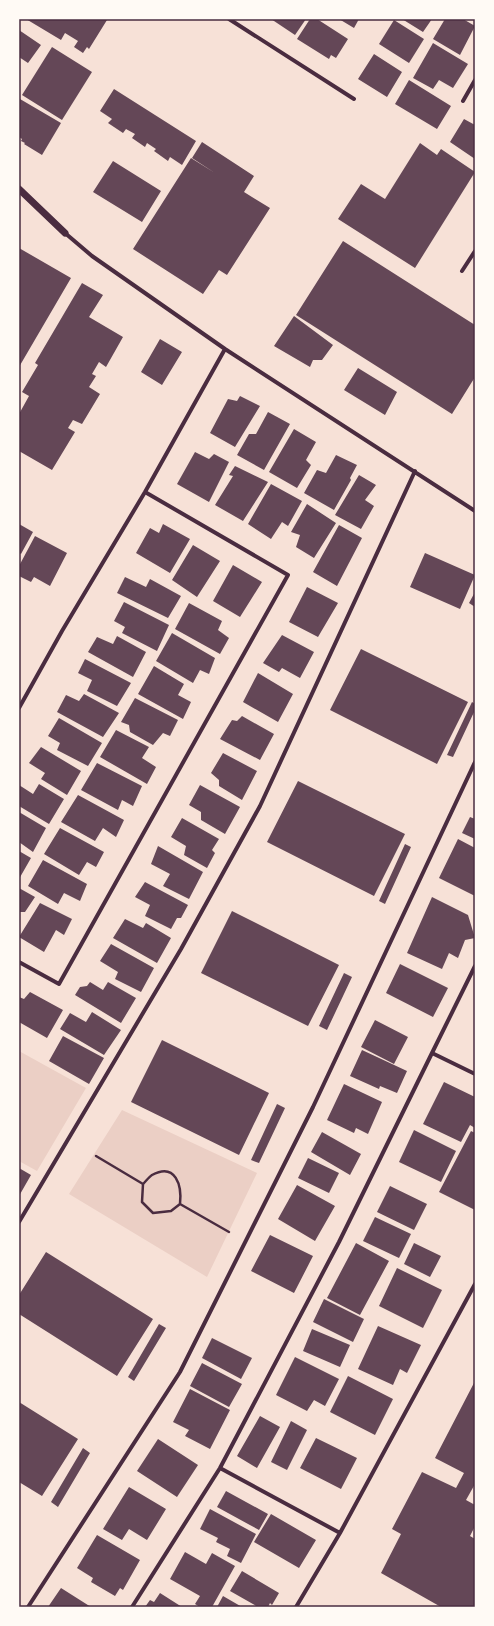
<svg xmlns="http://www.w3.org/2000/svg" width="494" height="1626" font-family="'Times New Roman',serif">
<rect width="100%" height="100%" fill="#f7e1d7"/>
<path fill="#ebcfc5" d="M19,1051L86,1088L37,1171L19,1161Z
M122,1110L257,1173L207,1277L69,1194Z"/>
<path fill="#644757" d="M26,19H105L107,20L89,49L87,47L83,53L74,47L78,41L65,33L61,40Z
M271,19H306L295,35Z
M310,19H317L348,39L336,58L331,55L329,59L297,39Z
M339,19H359L354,28Z
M402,19H432L423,32Z
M445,19H463L475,26L460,55L433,39Z
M394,20L424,39L409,63L379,44Z
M19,30L41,45L28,63L19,57Z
M433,43L468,64L453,88L439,80L433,89L413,78Z
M52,47L92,72L62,120L22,95Z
M374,54L402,72L387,97L358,79Z
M409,80L451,106L437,129L395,104Z
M114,89L196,141L182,165L170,157L168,161L154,151L156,149L147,143L145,147L132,138L135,134L126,129L123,133L108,123L112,119L100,111Z
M20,99L61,123L42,155L24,144L25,143L21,141L22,139L19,137Z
M464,119L475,125V159L450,142Z
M202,142L254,176L244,192L270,208L227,275L219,270L203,294L133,249L191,158L215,173L192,158Z
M420,143L437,155L441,149L475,172L415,268L338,219L361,184L385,199Z
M113,161L161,191L142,222L93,192Z
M343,241L475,325V377L452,414L296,315Z
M19,248L71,278L19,367Z
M82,283L103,295L89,317L123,337L106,367L99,362L92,374L96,376L89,387L100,394L82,424L73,420L68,428L75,432L52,470L19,451V414L29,396L22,392L38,365L35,363Z
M294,316L333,345L322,360H313L310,367L274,346Z
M160,339L182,352L162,385L141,372Z
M358,368L397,392L385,415L344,390Z
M240,396L260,406L235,447L210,433L228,399L237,401Z
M268,412L290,424L264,470L237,455L249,434H256Z
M294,429L316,442L306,460L311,465L297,488L269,472Z
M195,452L209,459L214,454L229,462L209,502L177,484Z
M336,455L357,465L350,478L351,480L334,510L304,493L317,470L326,473Z
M235,466L268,482L243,521L215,505L233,476L229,475Z
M359,475L376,485L365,500L374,506L361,529L335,515Z
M271,484L302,501L288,526L282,522L271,539L248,524Z
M307,504L336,523L314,558L296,547L300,535L291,532Z
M19,524L33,532L21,554L19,553Z
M163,524L190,539L170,573L136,553L150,528L159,533Z
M339,525L362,538L337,586L313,572Z
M35,536L67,553L50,586L34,577L31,582L19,576V566Z
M193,545L220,561L197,597L172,580Z
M425,553L475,575L460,609L410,587Z
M233,565L262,582L240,617L213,601Z
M125,577L146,587L150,579L181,596L168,618L117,593Z
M307,587L338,603L318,637L289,622Z
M475,592V607L469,603Z
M124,602L169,625L157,651L122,633L125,627L114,621Z
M189,603L222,621L218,630L229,638L220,654L175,629Z
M172,633L215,658L209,674L200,670L193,683L156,661Z
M282,635L314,652L300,678L282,668L279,672L263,663Z
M117,636L146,652L133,677L88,652L97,637L113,644Z
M361,649L468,702L437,764L330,710Z
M85,659L131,683L117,706L87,691L92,680L78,673Z
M154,666L184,684L178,695L191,702L183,719L138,694Z
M258,673L293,694L278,722L243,702Z
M84,694L119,713L103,737L57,712L66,695L79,701Z
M135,698L178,720L170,736L163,733L153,745L130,732L129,725L121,722Z
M472,702L475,704V710L453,757L447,755Z
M242,716L274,734L260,760L220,739L232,720L237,721Z
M59,718L102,743L88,766L57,750L60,743L48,736Z
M116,730L149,747L142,758L156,767L147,784L100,757Z
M41,747L81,771L67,795L41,779L45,773L29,763Z
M223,753L257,771L242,800L219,786V780L211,773Z
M97,763L142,786L133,806L122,800L118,810L81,790Z
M298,781L405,834L374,896L267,842Z
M39,784L64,799L49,824L19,806V785L33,794Z
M200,785L240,807L225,834L201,820V812L189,805Z
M78,795L124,820L116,837L103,828L95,841L61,822Z
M19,812L46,828L33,852L19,842Z
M470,817L475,819V839L462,833Z
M182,818L219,839L212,850L215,853L207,868L184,855L186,846L171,837Z
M60,828L104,852L96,867L87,862L79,875L44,854Z
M458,839L475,848V896L439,878Z
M405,844L411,847L385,904L379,901Z
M158,846L203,872L189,899L163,886L170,874L151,864Z
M19,851L31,858L19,879Z
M43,860L87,884L80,901L64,893L58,904L28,886Z
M145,882L188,905L181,918H177L171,929L145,916L150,905L135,897Z
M19,888L35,897L25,912H19Z
M432,897L468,915L475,938L465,940L458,958L449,953L442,969L407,953Z
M40,903L72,919L64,935L56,930L44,952L19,937Z
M232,911L339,965L308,1026L201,973Z
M125,919L143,928L146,923L171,938L157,963L113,938Z
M111,944L154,968L141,992L115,979L118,972L100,961Z
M400,964L448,988L433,1017L386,993Z
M344,973L352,977L327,1030L319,1026Z
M90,982L103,990L108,982L136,998L121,1023L75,995L80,987L87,986Z
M30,992L63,1010L47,1038L19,1022V997L24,999Z
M92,1012L121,1030L104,1055L60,1029L70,1013L86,1022Z
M375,1020L408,1037L394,1064L361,1047Z
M63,1036L104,1058L89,1084L49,1061Z
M162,1040L269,1093L239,1155L131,1102Z
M362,1050L407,1071L397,1093L380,1086L379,1089L350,1076Z
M444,1082L475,1097V1128L470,1125L461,1142L423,1124Z
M344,1084L382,1102L368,1134L356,1128L354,1133L327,1120Z
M277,1104L285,1108L259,1163L251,1160Z
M414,1130L456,1151L441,1182L399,1162Z
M471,1131L475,1133V1210L439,1192Z
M322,1132L361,1154L350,1175L311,1152Z
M308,1158L339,1173L329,1193L298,1178Z
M19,1168L31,1175L19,1196Z
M297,1185L335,1206L315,1241L278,1219Z
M390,1186L427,1204L414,1230L377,1212Z
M375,1217L411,1234L399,1258L363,1241Z
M270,1235L313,1256L294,1293L251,1271Z
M356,1243L389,1261L360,1315L327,1298Z
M414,1243L441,1256L430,1277L404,1264Z
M46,1252L153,1319L117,1376L19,1314V1295Z
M397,1268L442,1290L423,1328L379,1306Z
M324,1299L364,1319L353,1342L313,1322Z
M159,1324L166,1328L134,1381L128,1377Z
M378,1326L421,1345L407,1373L400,1369L393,1385L358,1369Z
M312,1329L350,1345L340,1367L303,1351Z
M212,1338L252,1358L241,1379L202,1358Z
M295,1357L339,1379L325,1406L314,1400L307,1411L276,1395Z
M202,1363L242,1384L229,1407L190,1386Z
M348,1376L393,1399L375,1435L330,1412Z
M475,1381V1484L466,1500L475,1505V1526L470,1536L475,1539V1607H441L381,1573L401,1534L392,1529L422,1472L456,1488L464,1473L435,1458Z
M190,1389L230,1410L210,1449L185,1436L189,1430L173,1422Z
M19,1402L78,1439L42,1496L19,1482Z
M260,1416L280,1427L257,1468L237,1456Z
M291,1421L307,1430L287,1470L271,1462Z
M316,1438L357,1458L341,1489L300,1468Z
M158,1439L198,1465L177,1497L137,1471Z
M83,1448L90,1453L58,1507L51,1502Z
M129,1487L166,1509L147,1540L129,1529L122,1540L103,1529Z
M226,1491L268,1514L259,1530L217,1507Z
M210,1509L256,1534L241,1563L227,1556L230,1549L216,1542L218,1538L200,1529Z
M271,1514L316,1540L299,1568L254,1542Z
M97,1535L140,1560L123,1590L120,1588L115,1596L91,1582L93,1578L77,1568Z
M185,1552L206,1564L212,1553L235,1566L212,1607H200L195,1604L200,1596L170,1579Z
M242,1571L279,1593L272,1605L270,1603L268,1607H258L230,1591Z
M61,1588L91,1607H48Z
M160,1593L182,1607H145L150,1600L154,1602Z
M223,1596L242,1607H217Z"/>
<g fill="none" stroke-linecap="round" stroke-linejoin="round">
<path stroke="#4a2c40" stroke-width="2.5" d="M96,1156L143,1184
M180,1204L171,1211L153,1213L142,1202L143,1184C146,1181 149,1177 152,1175C176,1162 182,1186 180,1204L229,1232"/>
<path stroke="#4a2c40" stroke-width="4" d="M229,19L354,99
M463,101L475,80
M65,233L92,256L225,349L475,511
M462,271L475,251
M19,708L62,631L145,492L225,349
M19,962L59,984L288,575L145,492
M475,966L432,1053L475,1074
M19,1222L181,949L260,806L415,471
M220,1468L340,1533
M28,1607L180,1372L313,1107L475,762
M132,1607L220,1468L339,1242L432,1053
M296,1607L340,1533L475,1284"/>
<path stroke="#4a2c40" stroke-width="7" d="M19,189L65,233"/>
</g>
<rect width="494" height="1626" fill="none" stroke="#fffaf5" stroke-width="40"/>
<rect x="20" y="20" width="454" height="1586" fill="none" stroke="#4a2c40" stroke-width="1.5"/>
</svg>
